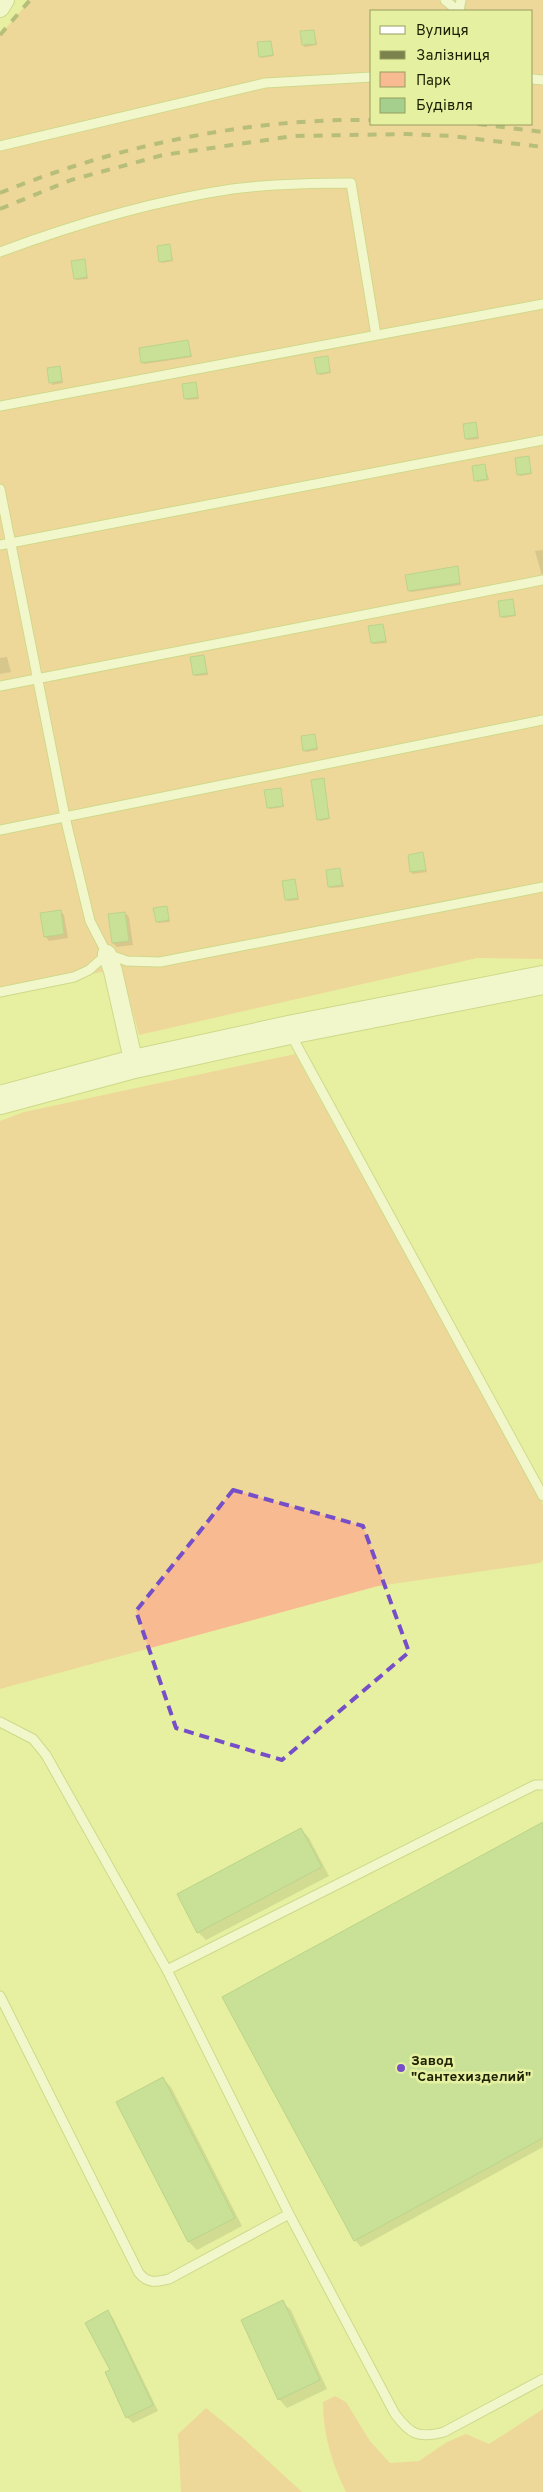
<svg xmlns="http://www.w3.org/2000/svg" width="543" height="2492" font-family="Overpass,sans-serif">
<rect width="100%" height="100%" fill="#e6f0a1"/>
<path fill="#f8ba91" fill-rule="evenodd" d="M30,0H543V959L477,958L139,1035L121,968L0,993V35ZM372,11H532V124H372Z
M295,1054L543,1505V1560L540,1563L378,1586L0,1689V1121L24,1112Z
M335,2396L346,2402L370,2441L390,2463L419,2461L447,2442L466,2434L489,2444L543,2409V2492H346C332,2464 323,2434 323,2402Z
M206,2408L243,2438L302,2492H181L178,2434Z"/>
<path fill="#0003" d="M314,31L317,45L305,47L303,45Z
M271,42L274,56L262,58L260,56Z
M169,245L173,261L162,263L160,261Z
M84,260L88,279L77,280L75,279Z
M188,341L192,357L144,364L143,362Z
M327,358L331,373L320,375L318,373Z
M60,368L63,383L52,385L49,369Z
M195,383L199,399L187,400L186,398Z
M475,423L479,439L468,440L466,439Z
M528,457L532,474L520,476L518,474Z
M485,465L489,480L477,482L476,480Z
M543,550V576H542L535,551Z
M457,567L461,585L411,592L409,590Z
M513,600L516,616L503,618L501,616Z
M383,625L387,643L374,644L372,643Z
M204,656L208,675L196,676L194,675Z
M7,657L11,672L0,674V658Z
M315,735L318,750L306,752L304,750Z
M323,779L330,819L320,821L318,819Z
M280,789L284,807L270,809L268,808Z
M422,854L427,872L413,874L411,872Z
M340,870L344,887L331,888L329,887Z
M295,881L299,900L288,901L286,900Z
M166,907L170,922L158,923L157,921Z
M60,911L64,915L68,938L49,941L45,936Z
M125,913L129,917L133,945L117,947L113,943Z
M543,1824V2147L361,2247L355,2240Z
M301,1829L309,1838L329,1876L206,1940L198,1932Z
M163,2079L171,2087L242,2226L197,2250L189,2242Z
M282,2302L291,2310L327,2389L287,2408L279,2399Z
M108,2312L113,2318L158,2411L133,2423L127,2417L112,2371Z"/>
<path fill="#a5cf8c" stroke="#88b06f" d="M314,30L316,44L302,45L300,31Z
M271,41L273,55L259,57L257,42Z
M170,244L172,260L159,262L157,246Z
M85,259L87,277L74,279L71,261Z
M188,340L191,356L141,363L139,348Z
M328,356L330,372L317,374L314,358Z
M60,366L62,381L49,383L47,368Z
M196,382L198,397L184,399L182,384Z
M476,422L478,437L465,439L463,424Z
M529,456L531,473L517,475L515,458Z
M485,464L487,479L474,481L472,466Z
M458,566L460,583L408,591L405,575Z
M513,599L515,615L500,617L498,601Z
M383,624L386,641L371,643L368,626Z
M204,655L207,673L193,675L190,657Z
M315,734L317,748L303,751L301,736Z
M324,778L329,818L317,820L311,780Z
M281,788L283,806L267,808L264,790Z
M423,852L426,870L410,872L408,855Z
M340,868L342,885L328,887L326,870Z
M295,879L298,898L285,900L282,881Z
M167,906L169,920L156,922L153,908Z
M61,910L64,934L44,937L40,913Z
M125,912L129,941L112,943L108,914Z
M543,1822V2138L354,2241L222,1997Z
M301,1828L322,1867L197,1933L177,1894Z
M163,2077L235,2218L188,2242L116,2102Z
M283,2300L320,2380L278,2400L241,2320Z
M108,2310L153,2405L126,2418L105,2372L110,2370L85,2323Z"/>
<g fill="none" stroke-linecap="round" stroke-linejoin="round">
<g stroke="#b4bc6f" stroke-width="11">
<path id="lane" d="M445,0L458,11
M459,11L461,0
M532,79L543,80
M0,146L265,83L372,77
M0,252C75,224 153,201 232,189C271,184 311,183 351,183L376,335
M0,406L543,304
M0,489L65,817L90,921L107,954L127,961L160,962L543,887
M0,545L543,440
M0,686L543,580
M0,830L543,720
M0,992L74,977L89,970L107,954
M290,1033L543,1496
M0,1722L33,1739L46,1755L167,1970L535,1785H543
M0,1996L139,2273C148,2284 156,2282 169,2279L289,2214L167,1970
M289,2214L395,2414C410,2434 418,2439 444,2432L543,2379"/>
</g>
<g stroke="#b4bc6f" stroke-width="20">
<path id="street" d="M0,8L5,0
M107,954L113,971L134,1064"/>
</g>
<g stroke="#b4bc6f" stroke-width="30">
<path id="primary" d="M0,1100L134,1064L289,1030L543,980"/>
</g>
<use href="#lane" stroke="#fff" stroke-width="9"/>
<use href="#street" stroke="#fff" stroke-width="18"/>
<use href="#primary" stroke="#fff" stroke-width="28"/>
<path stroke="#7c824c" stroke-width="4" stroke-dasharray="9 9" stroke-linecap="butt" d="M0,35L30,0
M478,124L543,132
M0,193C115,146 248,118 372,120
M0,209L71,180L163,155L294,136L407,134L452,136L543,147"/>
</g>
<path d="M0 0H543V2492H0ZM233,1490L363,1526L409,1652L282,1760L176,1728L136,1611Z" fill="#e6f0a1" fill-opacity=".55" fill-rule="evenodd"/>
<path fill="none" stroke="#764fc8" stroke-width="4" stroke-dasharray="10 6" stroke-linejoin="round" d="M233,1490L363,1526L409,1652L282,1760L176,1728L136,1611Z"/>
<circle fill="#764fc8" stroke="#e6f0a1" stroke-width="2" cx="401" cy="2068" r="5"/>
<g text-anchor="middle" stroke-width="5" stroke-linejoin="round" paint-order="stroke">
<g font-size="14" font-weight="bold" fill="#1d2001" stroke="#e6f0a1" text-anchor="start">
<text x="411" y="2065">Завод<tspan x="411" dy="16">"Сантехизделий"</tspan></text>
</g>
</g>
<rect x="370" y="10" width="162" height="115" fill="#e6f0a1" stroke="#969d61"/>
<rect x="380" y="26" width="25" height="8" fill="#ffffff" stroke="#969d61"/>
<text x="416" y="35" font-size="15" fill="#1d2001">Вулиця</text>
<rect x="380" y="51" width="25" height="8" fill="#7c824c" stroke="#969d61"/>
<text x="416" y="60" font-size="15" fill="#1d2001">Залізниця</text>
<rect x="380" y="72" width="25" height="15" fill="#f8ba91" stroke="#969d61"/>
<text x="416" y="85" font-size="15" fill="#1d2001">Парк</text>
<rect x="380" y="98" width="25" height="15" fill="#a5cf8c" stroke="#969d61"/>
<text x="416" y="110" font-size="15" fill="#1d2001">Будівля</text>
</svg>
